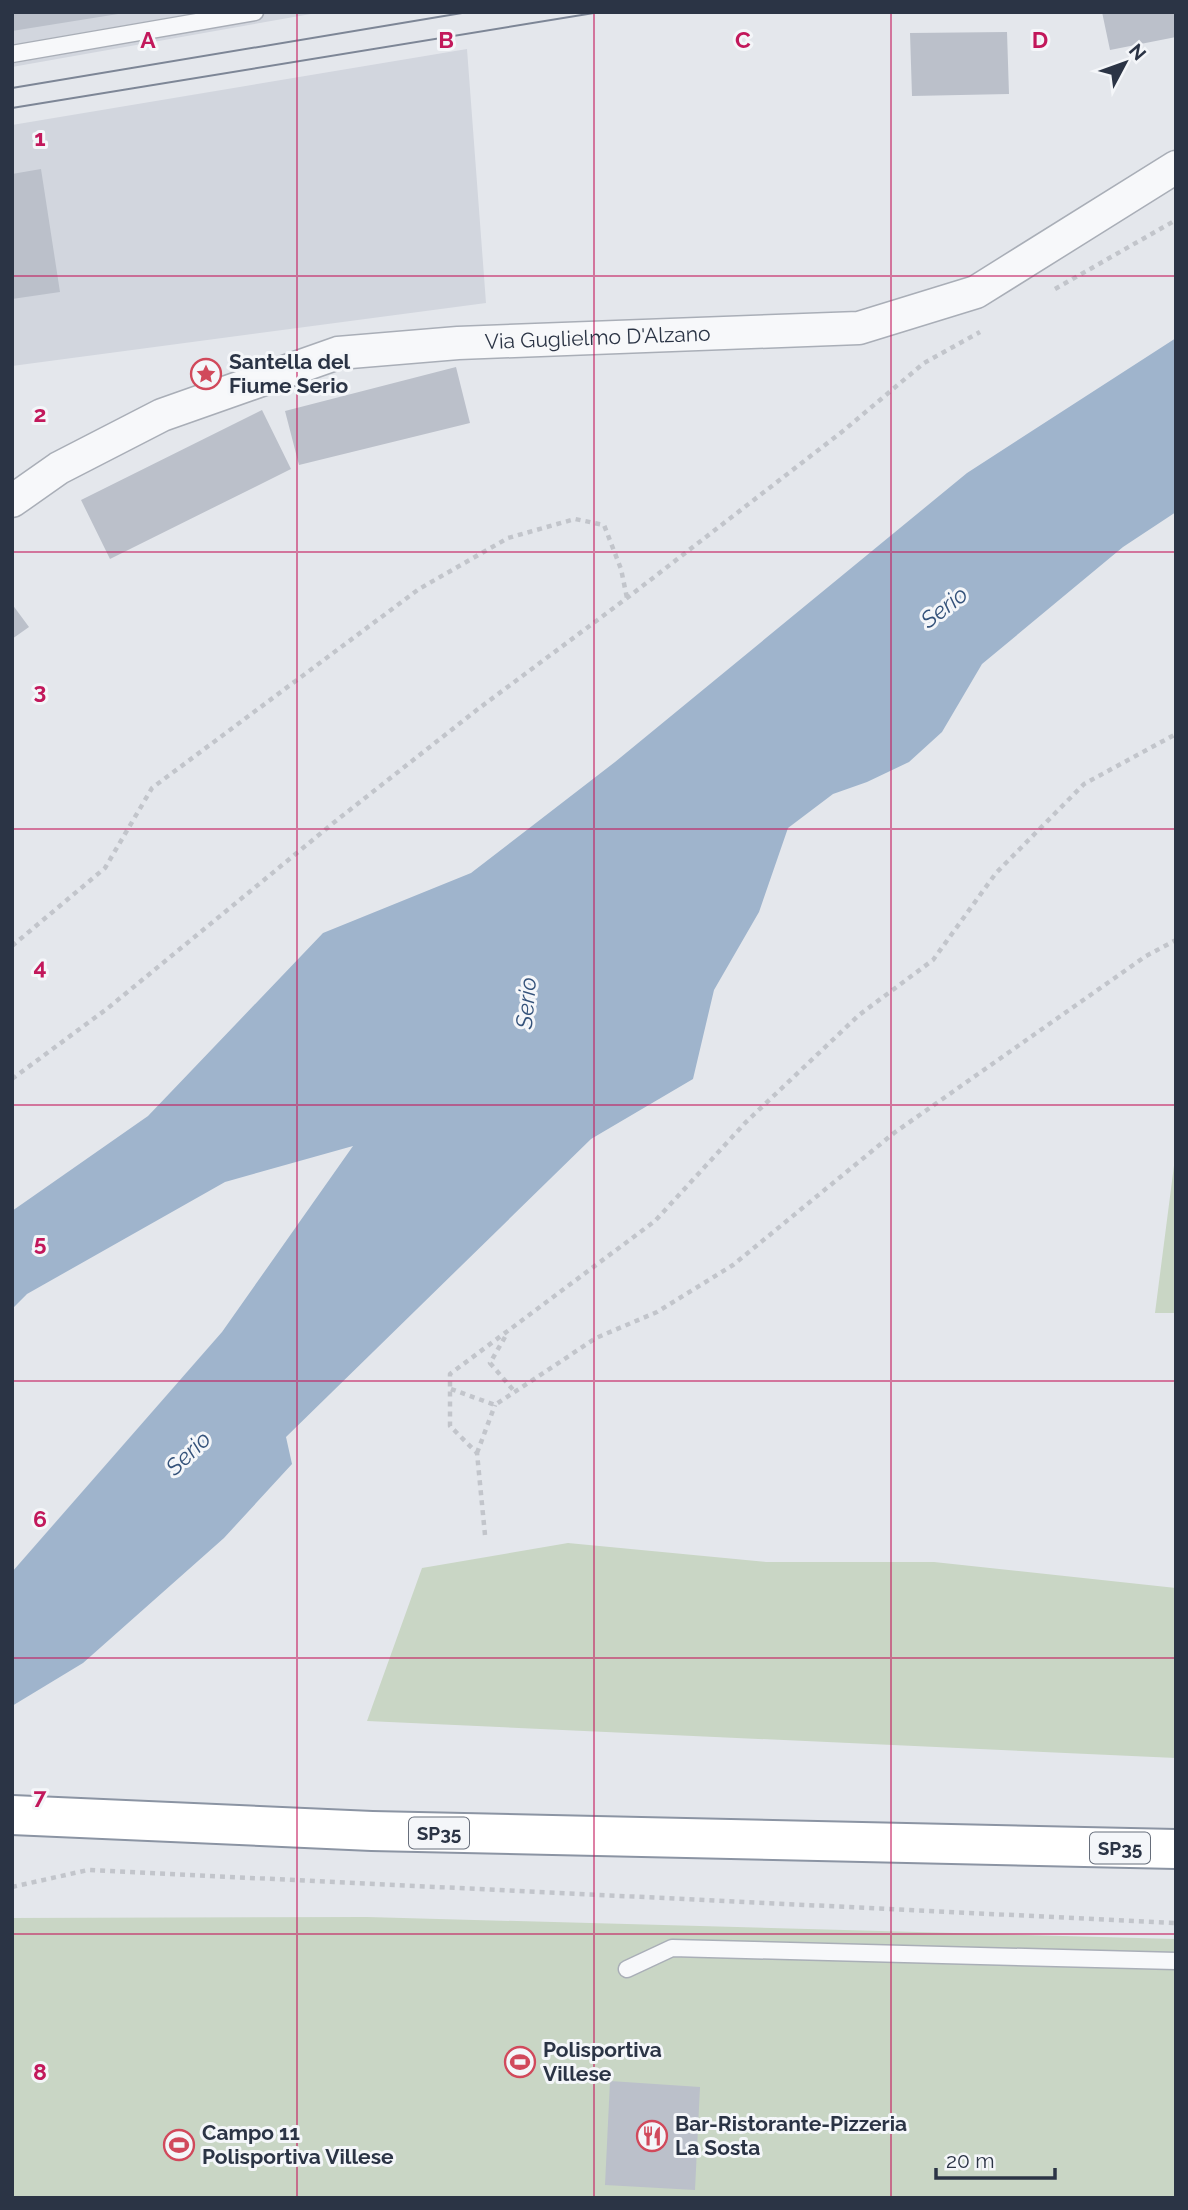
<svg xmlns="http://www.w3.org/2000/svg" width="1188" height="2210" font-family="Raleway,sans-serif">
<rect width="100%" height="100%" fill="#e4e7ec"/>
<path fill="#d2d6de" d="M12,12H322L12,67Z
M467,49L486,303L12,366V125Z"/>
<path fill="#c9d6c5" d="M1176,1150V1313H1155Z
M568,1543L766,1562H934L1176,1588V1758L367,1721L422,1568Z
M367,1917L1176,1939V2198H12V1918Z"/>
<path fill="#9fb4cc" d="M1176,338V512L1123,547L982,664L942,732L909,762L867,782L833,794L788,828L759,912L714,990L693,1079L591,1139L286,1437L292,1464L224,1538L83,1663L12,1706V1572L222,1332L353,1146L225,1182L27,1294L12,1309V1211L148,1116L323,933L471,873L615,762L967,473Z"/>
<path fill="#bbc0ca" d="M12,12H118V14L12,31Z
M1102,12H1176V37L1110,50Z
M1007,32L1009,94L912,96L910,33Z
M41,169L60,292L12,299V174Z
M456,367L470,423L299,465L285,411Z
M262,410L291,469L110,559L81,500Z
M12,604L29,627L12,639Z
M610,2081L700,2087L695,2190L605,2185Z"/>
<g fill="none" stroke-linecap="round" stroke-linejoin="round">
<g stroke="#a9aeb7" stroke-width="19">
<path id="lane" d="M12,54L255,12
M627,1969L672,1948L1176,1961"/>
</g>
<g stroke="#a9aeb7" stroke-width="35">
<g id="street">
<path id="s1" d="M12,501L59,468L162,415L338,353L458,343L859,328L976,292L1176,167"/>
</g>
</g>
<g stroke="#8b94a3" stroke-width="42">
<path id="highway" d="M12,1815L372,1831L1176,1849"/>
</g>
<path stroke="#c2c5cb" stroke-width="4.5" stroke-dasharray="5 5" stroke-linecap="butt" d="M1055,289L1176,220
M12,946L105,868L152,788L419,589L508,538L575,519L604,525L621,569L627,598
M12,1079L108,1008L337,820L478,709L627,598L843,431L924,363L980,332
M505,1337L490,1363L515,1392
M451,1389L495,1405L596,1338L657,1312L733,1265L894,1133L1146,956L1176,940
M477,1453L495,1405
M485,1535L477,1453L450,1426V1374L655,1221L746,1122L859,1015L933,960L996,873L1084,784L1176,734
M12,1887L88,1870L1176,1923"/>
<use href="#lane" stroke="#f7f8fa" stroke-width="16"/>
<use href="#street" stroke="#f7f8fa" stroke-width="32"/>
<use href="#highway" stroke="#fff" stroke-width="38"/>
<path stroke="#7d8696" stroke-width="2" d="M12,88L468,12
M12,108L600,12"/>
</g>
<path fill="none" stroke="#c2185b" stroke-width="2" stroke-opacity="0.55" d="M297,12V2198M594,12V2198M891,12V2198M12,276H1176M12,552H1176M12,829H1176M12,1105H1176M12,1381H1176M12,1658H1176M12,1934H1176"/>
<defs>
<g id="sight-ring" transform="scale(1.575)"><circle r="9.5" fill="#f4f6f9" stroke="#d1495b" stroke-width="1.5"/><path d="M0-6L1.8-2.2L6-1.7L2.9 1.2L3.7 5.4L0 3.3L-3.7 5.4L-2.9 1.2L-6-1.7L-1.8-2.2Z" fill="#d1495b"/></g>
<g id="stadium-ring" transform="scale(1.575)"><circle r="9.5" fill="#f4f6f9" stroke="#d1495b" stroke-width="1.5"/><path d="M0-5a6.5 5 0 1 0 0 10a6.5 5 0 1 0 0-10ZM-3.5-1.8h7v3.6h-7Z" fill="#d1495b"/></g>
<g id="restaurant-ring" transform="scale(1.575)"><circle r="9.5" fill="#f4f6f9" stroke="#d1495b" stroke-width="1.5"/><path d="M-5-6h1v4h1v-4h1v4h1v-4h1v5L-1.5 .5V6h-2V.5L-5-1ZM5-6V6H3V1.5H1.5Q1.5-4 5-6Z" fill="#d1495b"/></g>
</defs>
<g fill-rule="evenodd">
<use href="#sight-ring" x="206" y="374"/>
<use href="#stadium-ring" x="520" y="2062"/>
<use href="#restaurant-ring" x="652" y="2136"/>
<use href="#stadium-ring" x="179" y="2145"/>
</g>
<g text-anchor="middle" stroke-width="6" stroke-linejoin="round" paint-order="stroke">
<g fill="#f4f6f9" stroke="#676e7b" stroke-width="2">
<rect x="409" y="1817.5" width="60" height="31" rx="5"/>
<rect x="1090" y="1832.5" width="60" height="31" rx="5"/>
</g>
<g font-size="19" font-weight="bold" fill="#2b3445">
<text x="439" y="1840">SP35</text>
<text x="1120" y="1855">SP35</text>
</g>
<g font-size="21" fill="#2b3445" stroke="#f4f6f9">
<text dy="7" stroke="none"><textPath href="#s1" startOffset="620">Via Guglielmo D'Alzano</textPath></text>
</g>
<g font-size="21" font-weight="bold" fill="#2b3445" stroke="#f4f6f9" text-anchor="start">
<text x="229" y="369">Santella del<tspan x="229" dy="24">Fiume Serio</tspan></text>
<text x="543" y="2057">Polisportiva<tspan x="543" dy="24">Villese</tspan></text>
<text x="675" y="2131">Bar-Ristorante-Pizzeria<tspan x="675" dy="24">La Sosta</tspan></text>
<text x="202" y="2140">Campo 11<tspan x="202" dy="24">Polisportiva Villese</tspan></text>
</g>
<g font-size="23" font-style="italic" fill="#34527a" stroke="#f4f6f9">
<text transform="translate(944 607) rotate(-38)" y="8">Serio</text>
<text transform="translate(526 1003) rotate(-85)" y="8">Serio</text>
<text transform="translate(188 1453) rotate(-44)" y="8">Serio</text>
</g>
</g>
<g font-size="23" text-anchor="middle" font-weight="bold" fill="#c2185b" stroke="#f4f6f9" stroke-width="6" stroke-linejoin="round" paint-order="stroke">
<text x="148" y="48">A</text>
<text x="446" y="48">B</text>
<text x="743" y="48">C</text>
<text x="1040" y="48">D</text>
<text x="40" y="146">1</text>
<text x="40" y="422">2</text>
<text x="40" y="699">3</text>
<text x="40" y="975">4</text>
<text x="40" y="1251">5</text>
<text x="40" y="1527">6</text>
<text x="40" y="1804">7</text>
<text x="40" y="2080">8</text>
</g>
<rect width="1188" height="2210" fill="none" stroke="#2b3445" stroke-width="28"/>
<g transform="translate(1125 63) rotate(49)" stroke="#f4f6f9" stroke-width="5" paint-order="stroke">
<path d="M0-5L12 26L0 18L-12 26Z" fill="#2b3445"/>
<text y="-10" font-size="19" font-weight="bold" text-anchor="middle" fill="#2b3445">N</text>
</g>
<path d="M936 2168v10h119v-10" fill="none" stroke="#2b3445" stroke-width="3.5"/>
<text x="946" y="2168" font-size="21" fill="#2b3445" stroke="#f4f6f9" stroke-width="5" paint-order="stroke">20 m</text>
</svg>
